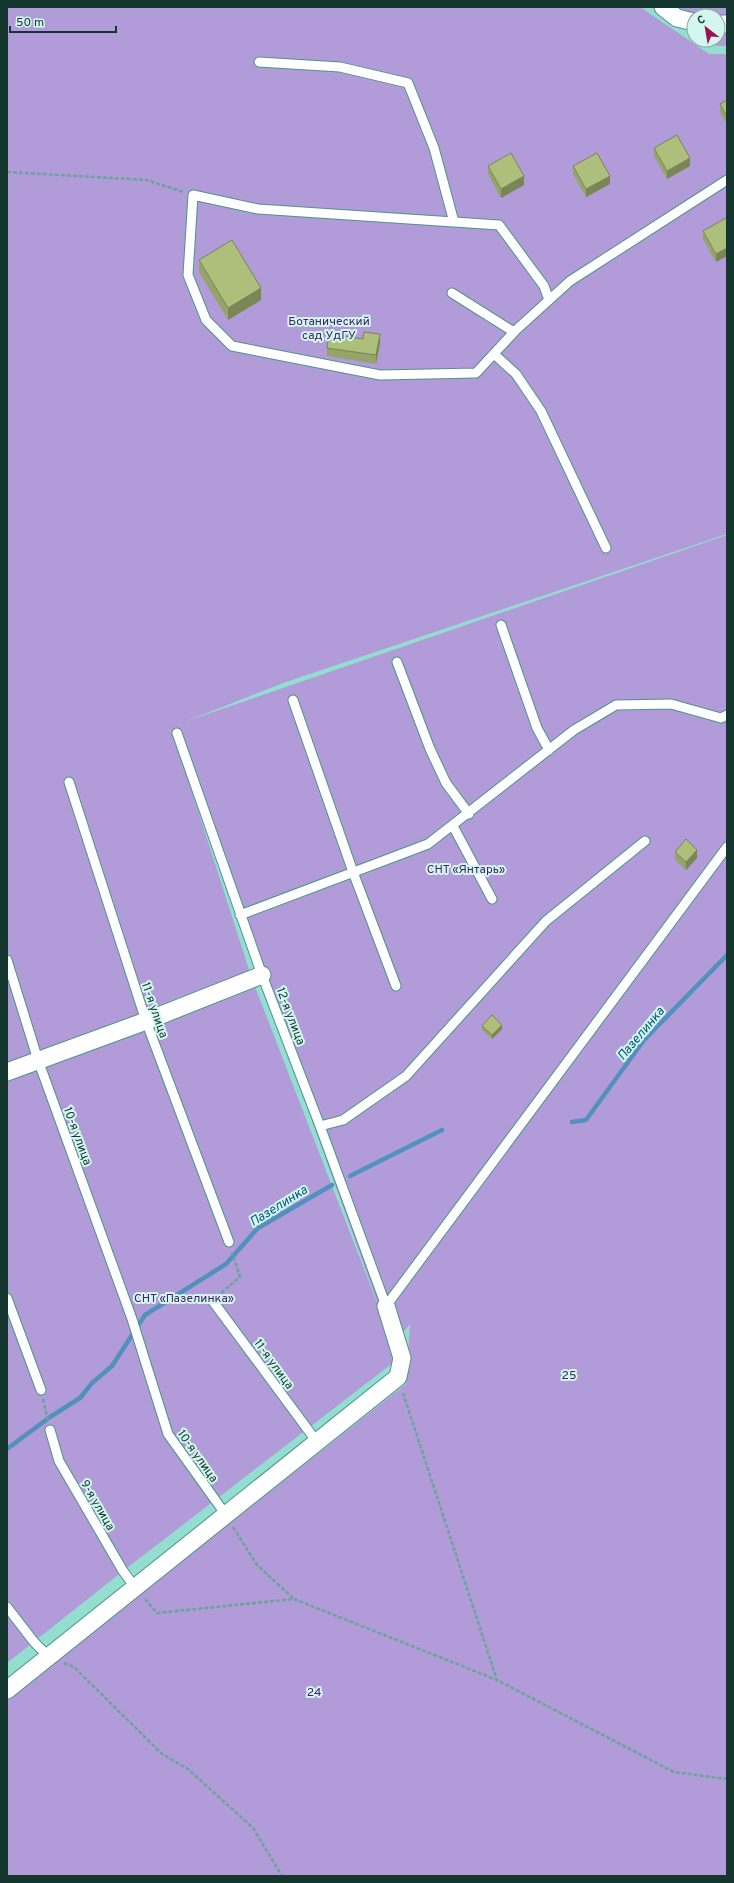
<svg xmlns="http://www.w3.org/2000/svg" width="734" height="1883" font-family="Overpass,sans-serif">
<rect width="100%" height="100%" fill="#93ded0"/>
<path fill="#b29bd9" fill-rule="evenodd" d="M7,7H640L709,54H727V534L283,683L184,722L727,535V1876H7V1699L406,1384L410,1324L393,1346L394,1362L123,1571L7,1663ZM177,745L383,1318L252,979Z
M674,7H727V46H717L709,40H718V16H694V29Z"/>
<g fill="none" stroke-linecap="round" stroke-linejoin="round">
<path stroke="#5291bd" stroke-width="4.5" d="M572,1122L586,1120L644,1040L727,955
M350,1176L442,1130
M7,1449L50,1417L80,1398L92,1383L112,1366L145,1315L226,1264L258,1228L332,1185"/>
<g stroke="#4b9588" stroke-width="11">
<path id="service" d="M259,62L340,67L408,83L434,148L454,222
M452,293L514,332
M549,300L544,286L499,225L258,209L193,195L188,275L206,320L232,346L380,375L476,373L516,330L570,281L727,180
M494,354L516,374L541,411L606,548
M501,625L537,728L549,750
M397,662L430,749L446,783L469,814
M293,700L353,872L396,986
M177,733L262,975L320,1126L386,1306
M69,782L146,1021L229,1242
M453,826L492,899
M240,915L428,844L574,730L616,705L671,704L721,718L727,715
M7,960L38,1060L132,1319L168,1434L226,1515
M320,1126L343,1120L406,1076L546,921L645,841
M7,1298L41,1390
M212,1300L317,1442
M386,1306L727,847
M50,1430L59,1461L123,1571L135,1587
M7,1607L34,1642L49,1657"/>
</g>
<g stroke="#4b9588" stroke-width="19">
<path id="minor" d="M663,7L677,18L694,22
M718,24H727
M7,1072L146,1021L262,975
M7,1690L398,1377L402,1358L386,1306"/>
</g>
<path stroke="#69a59a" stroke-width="2.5" stroke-dasharray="4 2" stroke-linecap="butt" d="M7,172L147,180L183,192
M221,1293L240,1277L232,1252
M403,1393L497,1680
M43,1399L48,1420
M233,1527L257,1565L294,1599
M145,1599L157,1613L294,1599L497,1680L674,1772L727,1779
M64,1663L74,1667L162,1754L188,1769L253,1828L282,1876"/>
<use href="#service" stroke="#fff" stroke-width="9"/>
<use href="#minor" stroke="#fff" stroke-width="17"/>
</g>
<path fill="#95a46a" d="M727,100V125L720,112V104Z
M654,148L690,166L667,179L654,156Z
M488,166L524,185L501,198L488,174Z
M573,166L610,184L586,197L573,174Z
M727,220V256L716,262L703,239V231Z
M199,260L261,300L228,320L199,272Z
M363,339L380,343L376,364L327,356V348Z
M675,852L697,858L686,870L675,860Z
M482,1026L502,1029L492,1039L482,1030Z"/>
<path fill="#798656" d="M690,158V166L667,179V171Z
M524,176V185L501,198V189Z
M610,176V184L586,197V189Z
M727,248V256L716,262V254Z
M261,288V300L228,320V308Z
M380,334V343L376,364V355Z
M697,850V858L686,870V862Z
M502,1025V1029L492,1039V1035Z"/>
<path fill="#adbf7b" stroke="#798656" d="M727,100V117L720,104Z
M677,135L690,158L667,171L654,148Z
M511,153L524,176L501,189L488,166Z
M597,153L610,176L586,189L573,166Z
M726,218L727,220V248L716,254L703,231Z
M232,240L261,288L228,308L199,260Z
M364,332L380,334L376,355L327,348L329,334L363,339Z
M686,839L697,850L686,862L675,852Z
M492,1015L502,1025L492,1035L482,1026Z"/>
<g text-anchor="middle" stroke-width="4" stroke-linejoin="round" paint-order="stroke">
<g font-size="12" fill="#42206a" stroke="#d3f7ef">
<text x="329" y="325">Ботанический<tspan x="329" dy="14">сад УдГУ</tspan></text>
<text x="466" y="873">СНТ «Янтарь»</text>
<text x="184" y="1302">СНТ «Пазелинка»</text>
<text x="569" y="1379">25</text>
<text x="314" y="1696">24</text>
</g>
<g font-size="12" fill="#15352f" stroke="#d3f7ef">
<text transform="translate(155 1010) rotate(71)" y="4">11-я улица</text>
<text transform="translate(291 1016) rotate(69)" y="4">12-я улица</text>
<text transform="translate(78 1136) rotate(70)" y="4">10-я улица</text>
<text transform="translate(274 1364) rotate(54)" y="4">11-я улица</text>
<text transform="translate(198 1456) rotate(55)" y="4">10-я улица</text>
<text transform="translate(98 1505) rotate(60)" y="4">9-я улица</text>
</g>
<g font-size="13" font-style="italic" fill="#045580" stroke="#d3f7ef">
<text transform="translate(640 1033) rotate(-50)" y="5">Пазелинка</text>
<text transform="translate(278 1205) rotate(-32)" y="5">Пазелинка</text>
</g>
</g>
<rect width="734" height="1883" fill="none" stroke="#15352f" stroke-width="16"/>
<g transform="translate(706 28) rotate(329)"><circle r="19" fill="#d3f7ef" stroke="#87a9a2"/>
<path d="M0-3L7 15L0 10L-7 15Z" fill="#a10f54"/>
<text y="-6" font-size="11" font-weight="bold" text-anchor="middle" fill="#15352f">С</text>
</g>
<path d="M10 26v6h106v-6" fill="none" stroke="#15352f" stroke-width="2"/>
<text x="16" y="26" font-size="12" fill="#15352f" stroke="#d3f7ef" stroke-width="3" paint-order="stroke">50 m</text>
</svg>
